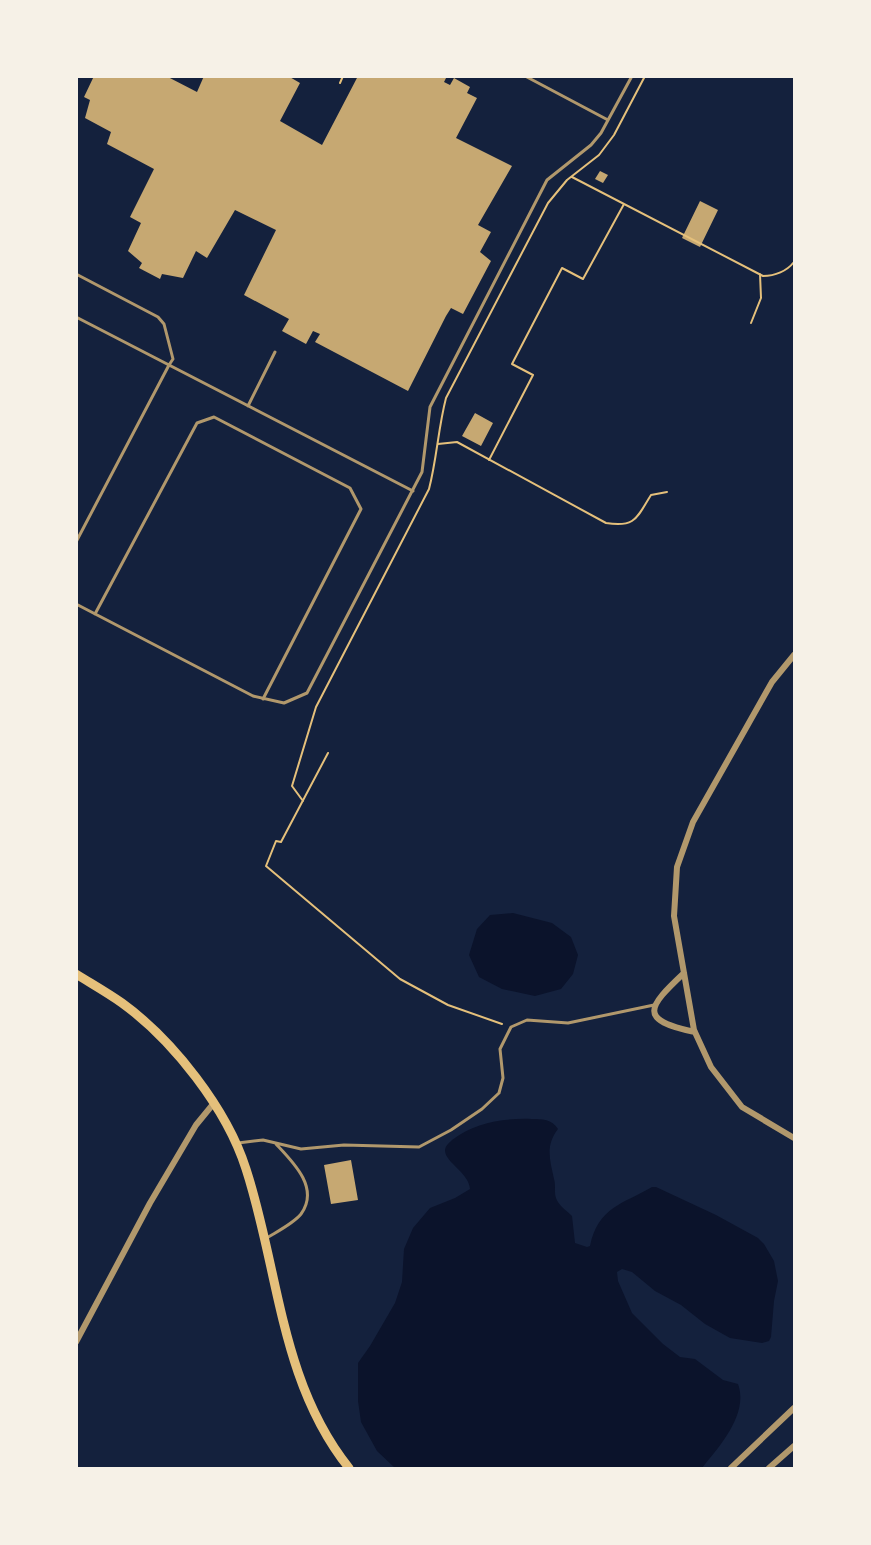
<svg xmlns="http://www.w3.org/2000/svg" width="871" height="1545" font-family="Quicksand,sans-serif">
<rect width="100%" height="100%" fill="#14213d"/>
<path fill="#0b132b" d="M513,913L552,923L571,937L578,955L573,974L561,989L535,996L502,989L479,977L469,955L477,929L490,915Z
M532,1119C542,1119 552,1119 558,1129C545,1146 550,1160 554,1179C556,1185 554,1193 556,1198C558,1205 567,1211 572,1216L575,1243L587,1247L590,1246C598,1207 623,1204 652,1187H656L716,1215L758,1238L764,1244L774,1261L778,1281L774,1301L771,1337L769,1341L762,1343L730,1338L705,1324L681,1305L655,1291L632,1272L622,1269L617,1272L618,1281L632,1313L663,1344L680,1357L695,1359L723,1380L738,1384C749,1414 719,1447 702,1468H395L377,1451L361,1422L358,1401V1363L370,1346L395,1303L402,1282L404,1249L413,1228L430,1208L455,1198L470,1189C469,1173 446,1163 445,1151C445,1146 449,1143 452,1140C475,1122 504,1118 532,1119Z"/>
<path fill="#c6a872" d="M94,76H166L197,92L204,76H288L300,83L280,121L322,145L358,76H447L444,82L450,85L454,78L470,87L467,93L477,98L456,138L512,166L478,225L491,232L480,252L491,261L463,314L451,308L446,316L408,391L315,342L320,334L313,331L306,344L282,331L289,319L244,295L276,230L235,210L207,258L196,251L183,278L162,274L160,279L139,268L142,263L128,251L141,223L130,217L154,169L107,144L111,132L85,118L90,100L84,97Z
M600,171L608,175L603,183L595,179Z
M700,201L718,210L700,247L682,238Z
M475,413L493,423L481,446L462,436Z
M351,1160L358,1200L331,1204L324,1165Z"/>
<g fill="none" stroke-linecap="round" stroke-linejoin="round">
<path stroke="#e5c07b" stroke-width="2" d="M340,83L343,76
M572,177L763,276C775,276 787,271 794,262
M751,323L761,298L760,274
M438,444L457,442L606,523C636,528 637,517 651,495L667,492
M489,460L533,375L512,364L562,268L583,279L624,204
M328,753L281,842L276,841L266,866L400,979L448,1005L502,1024
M303,801L292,786L316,707L429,489C437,458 438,429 446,398L548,203L567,180L599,155L614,135L645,76"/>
<path stroke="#b1986c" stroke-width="3" d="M525,76L608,120
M76,274L158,317L164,324L173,359L169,365L413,491
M76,317L169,365L76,542
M248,406L275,352
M76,604L253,696L284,703L307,693L422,472L430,407L547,180L591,145L601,133L632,76
M95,614L197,423L214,417L350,488L361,509L263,699
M238,1143L263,1140L301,1149L344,1145L419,1147L451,1130L482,1109L499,1093L503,1078L500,1049L511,1027L527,1020L568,1023L654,1005
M265,1239C276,1232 293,1224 301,1214C320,1188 293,1162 276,1144"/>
<path stroke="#b1986c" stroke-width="6" d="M794,655L772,682L693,822L677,867L674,916L694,1030L711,1067L742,1107L794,1138
M684,973C648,1007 637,1020 695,1032
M76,1342L150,1203L196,1125L214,1103
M731,1468L794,1408
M769,1468L794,1446"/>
<path stroke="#e5c07b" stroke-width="9" d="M76,974C92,984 108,993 122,1003C173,1040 227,1109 246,1169C279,1270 280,1382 349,1468"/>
</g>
<rect width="871" height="1545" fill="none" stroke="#f6f1e7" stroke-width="156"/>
</svg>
